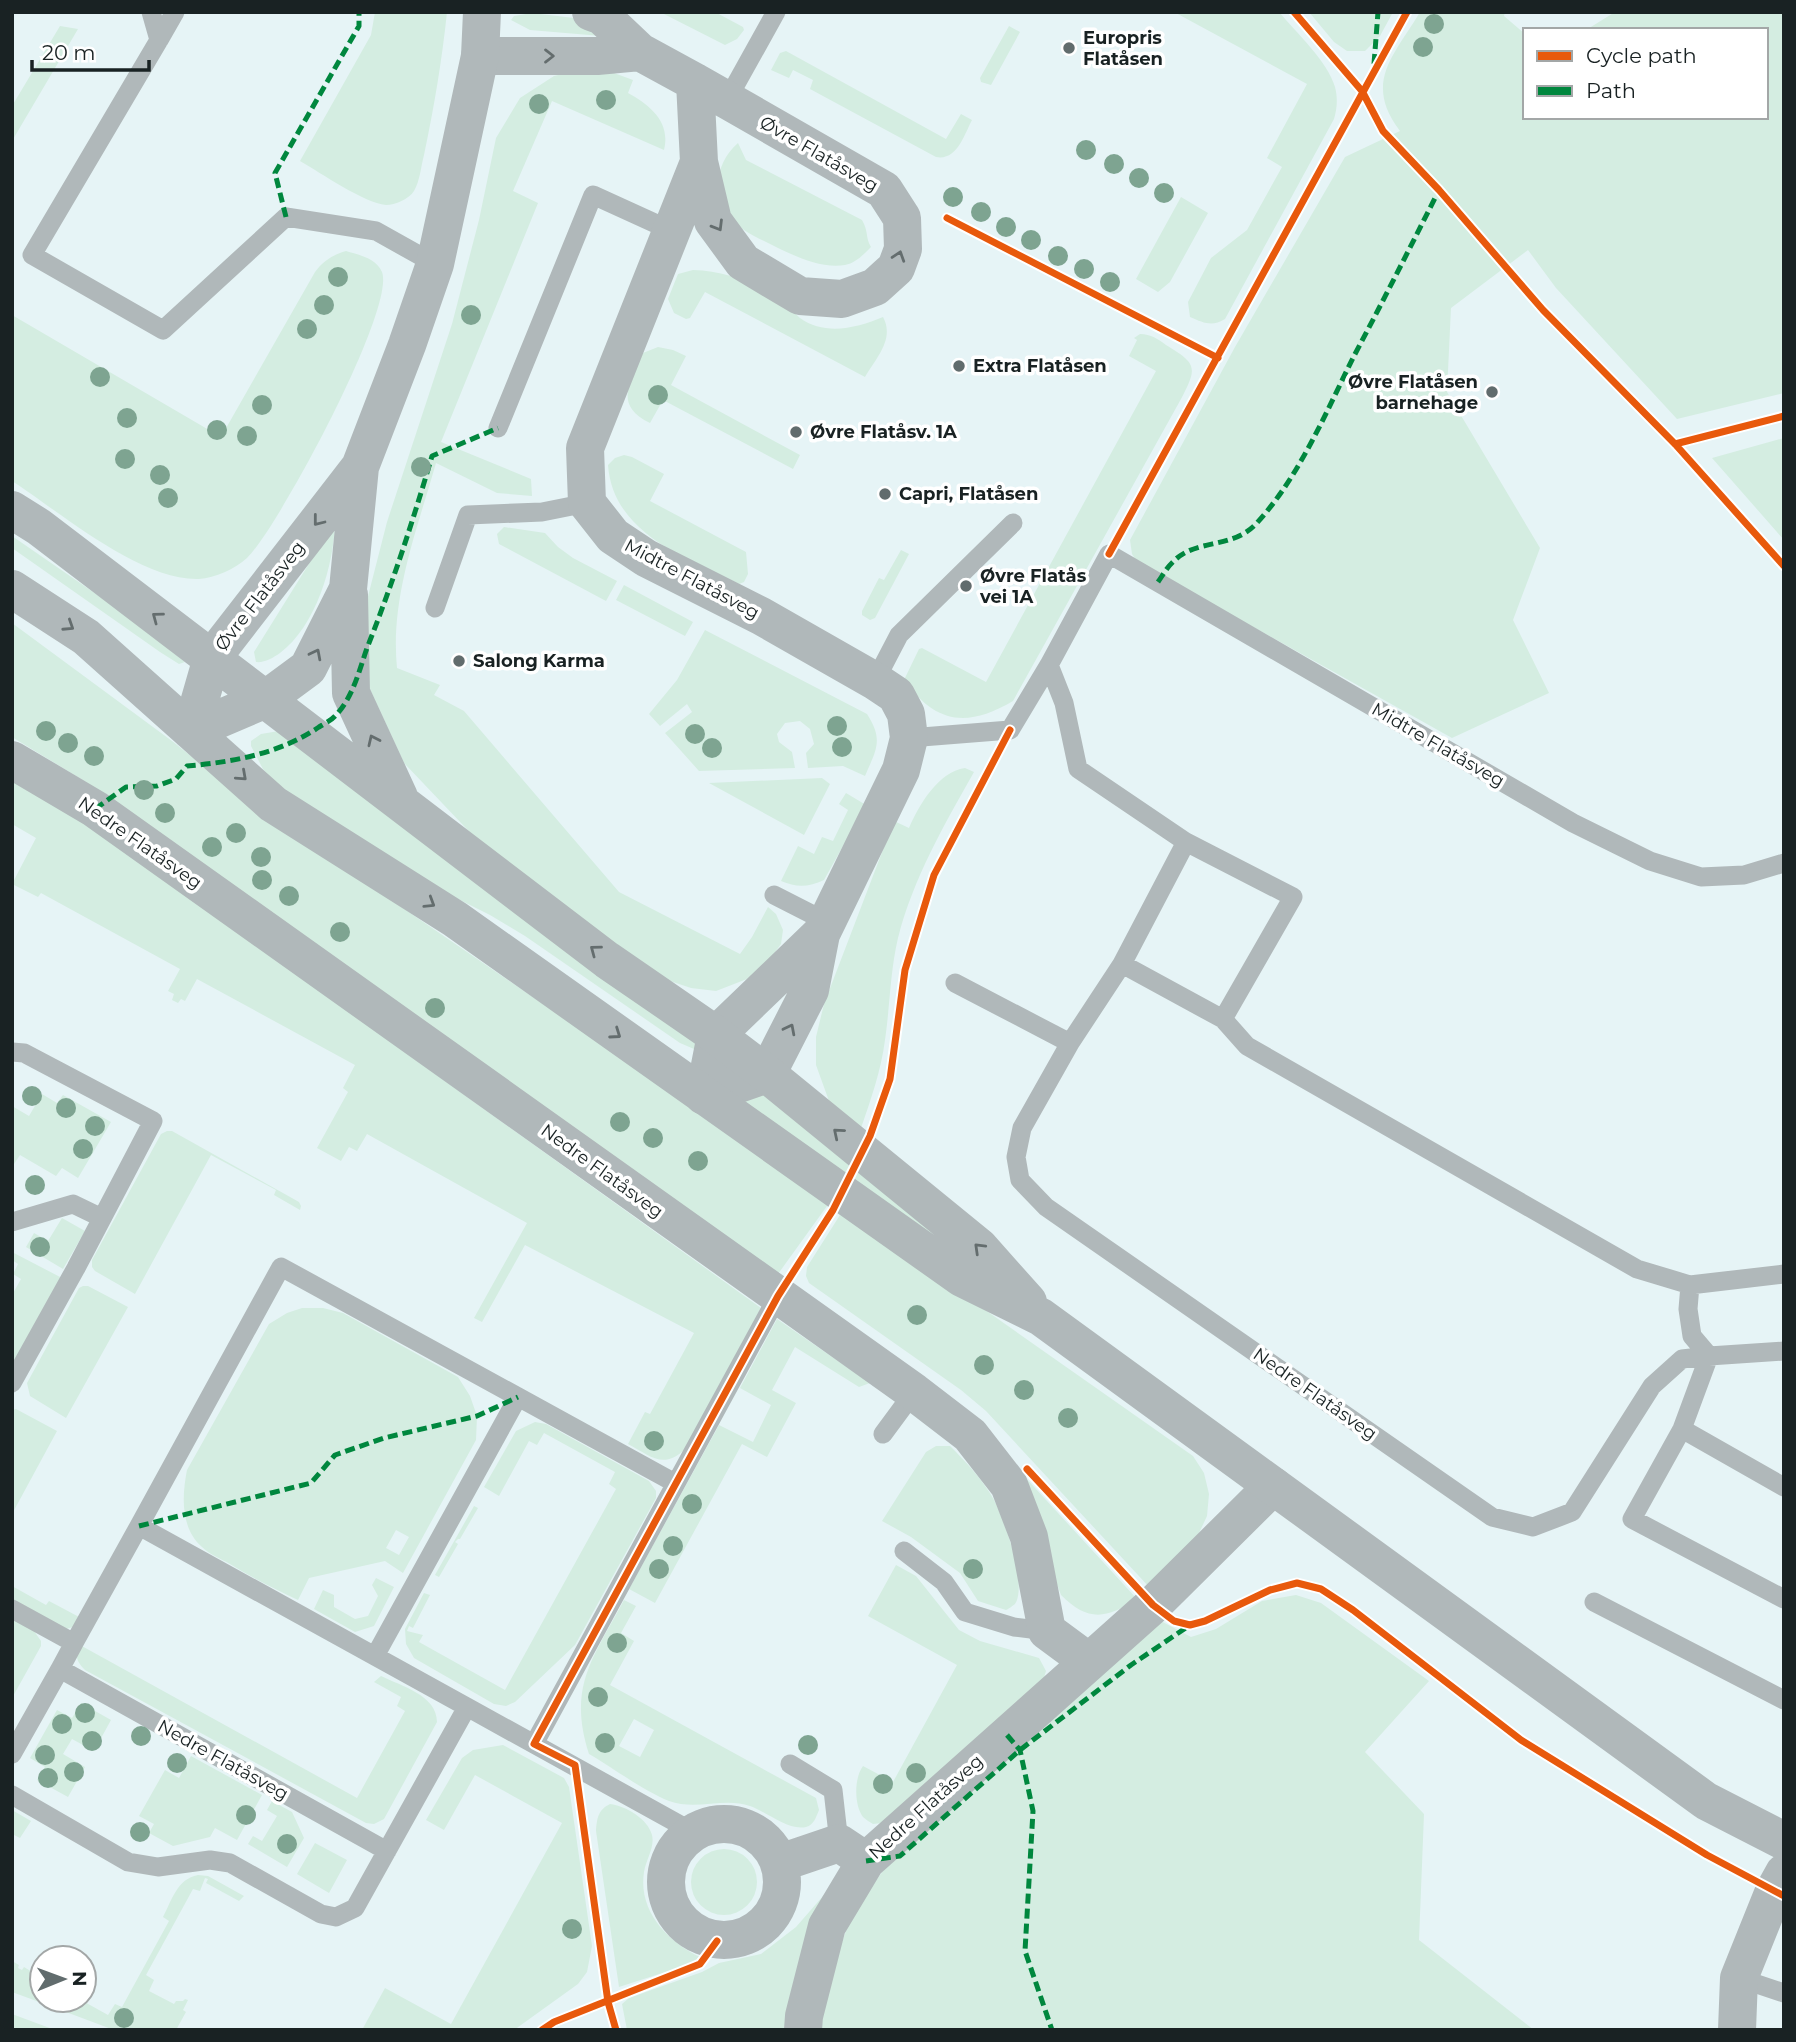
<svg xmlns="http://www.w3.org/2000/svg" width="1796" height="2042" font-family="Montserrat,sans-serif">
<rect width="100%" height="100%" fill="#e6f4f6"/>
<path fill="#d4ede1" fill-rule="evenodd" d="M375,12H447C442,60 434,108 424,155C421,166 420,181 414,191C409,199 395,205 386,205C364,203 321,173 300,161L371,35Z
M660,12H715L743,27L744,30L737,39L725,45Z
M1174,12H1279C1296,32 1328,62 1335,87C1338,98 1337,109 1334,119L1225,319C1212,327 1204,323 1190,317L1188,302L1211,258L1247,230L1282,167L1267,158L1307,84Z
M1309,12H1393L1380,36L1365,51H1347L1334,42Z
M1420,12H1505L1504,16L1525,34V117H1766V30H1586L1615,12H1784V393L1677,419L1556,288L1528,250L1451,308L1447,392L1540,548L1513,620L1549,693L1452,738L1137,562L1132,554L1130,540L1235,347L1345,157L1400,131C1363,82 1394,56 1420,12Z
M532,13L574,18L601,36L530,30L511,20L514,16Z
M60,26L78,29L12,141V106Z
M1009,26L1020,32L991,85L981,82L980,78Z
M786,51L946,139L961,114L972,120C964,135 957,161 936,157L810,89L813,80L793,70L789,78L771,70L780,53Z
M571,72L614,73L633,80L628,93C650,105 671,122 664,150L552,101L513,191L538,203L441,442L531,479L532,496L497,493L436,463C417,530 390,598 397,668L440,685L434,695L464,711L619,892L740,954L752,937L768,907L776,914L783,930L781,944L767,963L747,979L716,991L691,988L655,976L501,865L404,763L363,674L365,608L387,522L452,324L479,220L496,138L520,98L554,76Z
M738,143L746,160L862,220C869,232 865,237 871,247C864,254 856,263 845,265C823,269 797,257 778,248C767,242 754,237 744,230C713,207 709,169 738,143Z
M1181,197L1208,213L1170,282L1158,292L1136,279Z
M346,251C359,255 376,258 382,272C396,309 278,528 247,558C235,569 215,578 199,579C140,581 60,512 12,481V315L221,437L315,272C324,260 333,255 346,251Z
M693,270C725,271 753,282 780,300C787,305 793,312 800,318C825,336 857,328 883,317C895,339 876,358 865,377L705,292L690,318L686,319L674,313L668,299L678,274Z
M1140,334C1151,334 1158,339 1166,345C1198,364 1197,368 1181,399L1013,701C967,728 936,724 904,680L919,649L922,648L986,682L1156,371L1129,356L1137,340L1134,338Z
M658,347L673,350L686,356L671,385L800,455L793,469L663,400L650,423C613,405 630,382 643,353Z
M1784,438V540L1712,458Z
M624,455L632,457L664,474L650,501L746,552L748,574L744,582L739,584C687,558 613,534 608,465L615,458Z
M335,522C334,565 316,626 280,653C273,658 264,663 256,662L254,652Z
M504,527L545,533L558,547L573,558L617,581L606,601L499,544L497,534Z
M12,536L125,614L185,662L179,664L160,652L12,548Z
M901,550L909,554L875,618L870,620L862,615V611L879,578L884,580Z
M624,585L693,622L685,636L616,600Z
M12,623L172,741L250,803L830,1201L1193,1456L1204,1473L1209,1494L1207,1516L1192,1548L1150,1588L986,1411L961,1390L809,1283L806,1276L807,1267L840,1215L827,1206L778,1274L86,782L12,737Z
M705,630L867,714C884,740 876,750 865,776L843,766L808,768L806,753L814,744L810,729L800,721L785,723L777,734L779,742L792,752L795,768L699,771L665,733L692,712L687,704L660,726L649,714L677,680Z
M279,731L702,1045L694,1049L680,1043L525,936L490,915L402,871L274,782L263,769L251,746V741L261,734Z
M965,768L974,772C944,825 913,879 898,938C890,972 890,1006 885,1040C881,1071 871,1099 861,1128L829,1101L816,1065V1037L824,1004L894,821L909,828C919,805 938,772 965,768Z
M822,778L830,784L804,835L709,783Z
M12,780L76,816L761,1308L684,1450C663,1470 649,1455 628,1444L645,1412L650,1414L694,1333L525,1245L482,1322L474,1318L527,1223L367,1134L357,1151L349,1147L341,1161L317,1148L348,1092L343,1088L355,1065L197,979L185,1001L181,999L178,1003L172,1000L174,994L168,991L180,969L41,893L38,897L12,884L36,838L12,824Z
M846,793L866,805L824,880C809,887 797,888 781,881L798,846L814,854L822,837L833,841L848,810L839,804Z
M756,1085L975,1261L971,1268L745,1102Z
M42,1094L57,1103L63,1095L111,1122L78,1178L62,1168L56,1176L20,1155L12,1167V1106L29,1116Z
M167,1131H172L299,1202L301,1206L300,1210L274,1195L276,1190L211,1155L135,1294L95,1271L92,1267V1260L161,1134Z
M62,1218L85,1231L63,1269L26,1247L34,1233L48,1241Z
M12,1252L62,1278L12,1366V1295L21,1279L13,1274L18,1264L12,1260Z
M83,1286H88L128,1307L66,1418L30,1396L27,1383L79,1288Z
M302,1308H323L343,1313L458,1377L470,1396L477,1416L476,1440L403,1573L385,1561L309,1578L298,1600C275,1589 252,1578 230,1564C221,1559 209,1554 202,1547C180,1528 182,1495 187,1470L269,1324L287,1313ZM396,1530L409,1537L399,1555L386,1548Z
M777,1319L870,1383L859,1387L795,1347L772,1390L796,1403L767,1457L742,1444L655,1603L629,1589L719,1425L753,1442L771,1405L740,1388Z
M16,1409L57,1431L12,1514V1410Z
M535,1422L546,1424L649,1481L656,1491V1498L575,1645L515,1702L506,1706L494,1704L414,1658L406,1644L405,1629L424,1593L430,1595L413,1628L409,1626L407,1631L423,1635L419,1642L505,1690L616,1489L609,1484L615,1472L544,1433L537,1445L529,1441L499,1496L484,1487L516,1431Z
M936,1446H950C966,1462 983,1480 994,1500C1004,1519 1028,1585 1015,1604C1014,1605 1007,1610 1006,1610L978,1601L960,1573L911,1537L882,1521L926,1452Z
M1013,1464L1137,1599C1106,1619 1088,1622 1061,1595Z
M474,1506L478,1508L460,1539H458L455,1542L458,1544L439,1577L435,1575Z
M896,1565L916,1576L959,1630L980,1641L1039,1658L1046,1671L1043,1681L882,1823L873,1824C870,1822 866,1820 863,1817C854,1805 854,1778 863,1766L893,1782L957,1665L868,1616Z
M376,1578L394,1587L374,1626L355,1632L314,1609L323,1590L334,1595V1607L355,1619L368,1616L378,1596L372,1585Z
M12,1586L46,1605L49,1601L81,1618L73,1627L66,1629L12,1599Z
M1296,1595L1321,1603L1429,1681L1365,1752L1424,1814L1419,1940L1534,2030H819L835,1961L853,1912L891,1860L1159,1620L1191,1637L1216,1629L1262,1601Z
M624,1600L636,1606L621,1633L634,1641L610,1685L816,1798L819,1810C816,1817 814,1825 806,1827C788,1831 767,1812 750,1806C724,1797 696,1811 669,1801C644,1791 613,1768 589,1754C567,1686 594,1657 624,1600ZM634,1719L654,1730L640,1757L619,1746Z
M12,1619L34,1631L41,1641V1646L12,1698Z
M80,1645L357,1798L405,1711L397,1706L401,1697L374,1682L381,1676C401,1686 437,1695 437,1722L384,1819L374,1824L366,1823L85,1670C76,1661 75,1656 80,1645Z
M81,1703L111,1720L94,1751L72,1739L63,1754L85,1767L68,1797L37,1780L45,1767L30,1758L57,1710L72,1718Z
M503,1745L564,1778L569,1787L592,1946L587,1972L578,1984L514,2030H362L385,1988L451,2024L562,1823L475,1775L444,1830L426,1820L462,1758L473,1750Z
M191,1756L262,1795L237,1840L215,1828L210,1837L173,1846L149,1833L154,1824L139,1816L165,1770L179,1778Z
M272,1801L292,1812L304,1838L287,1867L248,1844L253,1836L262,1841L277,1816L267,1810Z
M610,1804C626,1806 648,1819 652,1835C655,1847 646,1860 644,1872C638,1911 667,1941 700,1957L687,1965L619,1987L596,1831C597,1818 598,1810 610,1804Z
M12,1810L31,1821L20,1838L12,1834Z
M315,1843L347,1860L329,1893L297,1874Z
M691 1882a33 33 0 1 1 66 0a33 33 0 1 1-66 0Z
M198,1875L208,1876L244,1896L239,1901L206,1883L208,1879L205,1878L200,1891L193,1889L146,1975L154,1980L149,1991L174,2004L176,2001H183L185,1999L188,2000L183,2010L186,2012L176,2030H114L58,2009L63,2000H81L108,2015L115,2004L122,2007L169,1921L163,1917C172,1900 177,1879 198,1875Z
M830,1888L786,2030H627L622,2004L629,1998L702,1972L719,1963L761,1954L796,1927Z
M12,1961L19,1965L18,1968L22,1970L24,1967L42,1978V2000H54L50,2006L12,1992Z
M12,2014L55,2030H12Z"/>
<g fill="none" stroke-linecap="round" stroke-linejoin="round">
<path stroke="#b0b8ba" stroke-width="19" d="M151,12L159,40L32,255L163,330L286,217L376,231L435,264
M159,40L175,12
M727,100L776,12
M498,428L593,195L672,231
M435,608L468,515L542,512L587,503
M1049,665L1064,703L1078,769L1186,842L1122,964L1223,1019L1247,1046L1637,1269L1690,1285
M875,681L899,635L1013,523
M909,738L1010,730L1049,665L1109,554L1573,823L1650,861L1701,877L1744,875L1784,863
M1186,842L1293,897L1223,1019
M774,895L827,922
M1122,964L1070,1043L1022,1128L1016,1157L1020,1180L1046,1207L1492,1517L1533,1527L1572,1512L1652,1386L1682,1359L1709,1356L1682,1429L1632,1519L1784,1599
M955,983L1070,1043
M12,1052L24,1053L153,1121L76,1268L12,1383
M12,1222L73,1204L102,1218
M1784,1274L1690,1285L1688,1309L1692,1336L1709,1356L1784,1351
M1682,1429L1784,1487
M883,1434L914,1392
M904,1551L944,1582L965,1612L1014,1627L1047,1631
M1594,1602L1784,1700
M12,1609L74,1643L60,1669
M74,1643L139,1526
M375,1656L518,1397
M467,1707L139,1526L281,1267L675,1483
M534,1744L778,1296
M12,1754L60,1669L387,1851
M790,1764L833,1790L839,1843
M12,1795L128,1862L158,1867L210,1860L230,1863L321,1914L336,1917L355,1908L467,1707L693,1832
M1739,1978L1784,1993"/>
<path stroke="#b0b8ba" stroke-width="38" d="M591,12L602,16L640,52L695,82L727,100L884,190L902,218L903,249L896,268L875,287L842,299L800,296L743,262L713,221L699,162L695,82
M480,56H597L640,52
M699,162L585,448L587,503L613,536L646,558L761,616L875,681L896,695L906,714L909,738L901,770L821,934L810,990L767,1074L704,1096L716,1035L821,934
M12,760L95,809L914,1392L970,1435L1009,1485L1029,1537L1047,1631L1089,1662
M666 1882a58 58 0 1 1 116 0a58 58 0 1 1-116 0Z
M780,1863L839,1843L866,1861
M803,2030L804,2016L827,1926L866,1861L1153,1605L1273,1486
M1737,2030L1739,1978L1774,1891L1784,1873"/>
<path stroke="#b0b8ba" stroke-width="38" d="M12,510L39,527L607,960L716,1035L767,1074L979,1247L1028,1302
M12,589L86,637L273,804L455,919L962,1278L1041,1317L1706,1801L1784,1841
M349,595L351,693L399,797
M191,731L266,699L308,668L348,589L360,467L407,345L435,264L480,56L482,12
M191,731L212,658L360,467"/>
<path stroke="#00873e" stroke-width="5" stroke-dasharray="10 5" stroke-linecap="butt" d="M1374,64L1378,12
M286,217L275,173L359,26V12
M1158,582C1163,575 1167,567 1174,561C1195,539 1231,549 1255,525C1299,478 1326,412 1354,356C1383,301 1411,246 1439,190
M95,809L126,787L157,786L176,779L187,766C233,762 279,754 319,727C324,724 332,720 336,715C353,697 359,671 367,648C392,585 413,521 432,456L498,428
M139,1526L311,1483L335,1455L384,1438L477,1416L518,1397
M1007,1735L1020,1750L1033,1811L1025,1951L1052,2030
M866,1861L900,1856L1020,1750L1131,1665L1190,1625"/>
<g stroke="#fff" stroke-width="11">
<path id="cycleway" d="M1294,12L1362,91L1383,131L1439,190L1543,310L1675,444L1784,566
M947,218L1218,358
M1675,444L1784,416
M1109,554L1407,12
M1027,1469L1153,1605L1174,1621L1190,1625L1205,1621L1270,1590L1297,1583L1321,1589L1353,1610L1521,1740L1707,1855L1784,1896
M542,2030L554,2022L700,1964L717,1941
M616,2030L608,2002L575,1765L534,1744L778,1296L833,1210L870,1136L890,1079L905,970L934,875L1010,730"/>
</g>
<use href="#cycleway" stroke="#e8590c" stroke-width="7"/>
</g>
<g fill="#7ea491">
<circle cx="1434" cy="24" r="10"/>
<circle cx="1423" cy="47" r="10"/>
<circle cx="606" cy="100" r="10"/>
<circle cx="539" cy="104" r="10"/>
<circle cx="1086" cy="150" r="10"/>
<circle cx="1114" cy="164" r="10"/>
<circle cx="1139" cy="178" r="10"/>
<circle cx="1164" cy="193" r="10"/>
<circle cx="953" cy="197" r="10"/>
<circle cx="981" cy="212" r="10"/>
<circle cx="1006" cy="227" r="10"/>
<circle cx="1031" cy="240" r="10"/>
<circle cx="1058" cy="256" r="10"/>
<circle cx="1084" cy="269" r="10"/>
<circle cx="338" cy="277" r="10"/>
<circle cx="1110" cy="282" r="10"/>
<circle cx="324" cy="305" r="10"/>
<circle cx="471" cy="315" r="10"/>
<circle cx="307" cy="329" r="10"/>
<circle cx="100" cy="377" r="10"/>
<circle cx="658" cy="395" r="10"/>
<circle cx="262" cy="405" r="10"/>
<circle cx="127" cy="418" r="10"/>
<circle cx="217" cy="430" r="10"/>
<circle cx="247" cy="436" r="10"/>
<circle cx="125" cy="459" r="10"/>
<circle cx="421" cy="467" r="10"/>
<circle cx="160" cy="475" r="10"/>
<circle cx="168" cy="498" r="10"/>
<circle cx="837" cy="726" r="10"/>
<circle cx="46" cy="731" r="10"/>
<circle cx="695" cy="734" r="10"/>
<circle cx="68" cy="743" r="10"/>
<circle cx="842" cy="747" r="10"/>
<circle cx="712" cy="748" r="10"/>
<circle cx="94" cy="756" r="10"/>
<circle cx="144" cy="790" r="10"/>
<circle cx="165" cy="813" r="10"/>
<circle cx="236" cy="833" r="10"/>
<circle cx="212" cy="847" r="10"/>
<circle cx="261" cy="857" r="10"/>
<circle cx="262" cy="880" r="10"/>
<circle cx="289" cy="896" r="10"/>
<circle cx="340" cy="932" r="10"/>
<circle cx="435" cy="1008" r="10"/>
<circle cx="32" cy="1096" r="10"/>
<circle cx="66" cy="1108" r="10"/>
<circle cx="620" cy="1122" r="10"/>
<circle cx="95" cy="1126" r="10"/>
<circle cx="653" cy="1138" r="10"/>
<circle cx="83" cy="1149" r="10"/>
<circle cx="698" cy="1161" r="10"/>
<circle cx="35" cy="1185" r="10"/>
<circle cx="40" cy="1247" r="10"/>
<circle cx="917" cy="1315" r="10"/>
<circle cx="984" cy="1365" r="10"/>
<circle cx="1024" cy="1390" r="10"/>
<circle cx="1068" cy="1418" r="10"/>
<circle cx="654" cy="1441" r="10"/>
<circle cx="692" cy="1504" r="10"/>
<circle cx="673" cy="1546" r="10"/>
<circle cx="659" cy="1569" r="10"/>
<circle cx="973" cy="1569" r="10"/>
<circle cx="617" cy="1643" r="10"/>
<circle cx="598" cy="1697" r="10"/>
<circle cx="85" cy="1713" r="10"/>
<circle cx="62" cy="1724" r="10"/>
<circle cx="141" cy="1736" r="10"/>
<circle cx="92" cy="1741" r="10"/>
<circle cx="605" cy="1743" r="10"/>
<circle cx="808" cy="1745" r="10"/>
<circle cx="45" cy="1755" r="10"/>
<circle cx="177" cy="1763" r="10"/>
<circle cx="74" cy="1772" r="10"/>
<circle cx="916" cy="1773" r="10"/>
<circle cx="48" cy="1778" r="10"/>
<circle cx="883" cy="1784" r="10"/>
<circle cx="246" cy="1815" r="10"/>
<circle cx="140" cy="1832" r="10"/>
<circle cx="287" cy="1844" r="10"/>
<circle cx="572" cy="1929" r="10"/>
<circle cx="124" cy="2018" r="10"/>
</g>
<defs><path id="oneway-chevron" d="M-2-3.5L2.5 0L-2 3.5" fill="none" stroke-width="1.6" stroke-linecap="round" stroke-linejoin="round" transform="scale(1.75)"/></defs>
<g stroke="#646d6e">
<use href="#oneway-chevron" transform="translate(549 56)"/>
<use href="#oneway-chevron" transform="translate(718 226) rotate(59)"/>
<use href="#oneway-chevron" transform="translate(899 256) rotate(-72)"/>
<use href="#oneway-chevron" transform="translate(318 521) rotate(128)"/>
<use href="#oneway-chevron" transform="translate(157 617) rotate(-143)"/>
<use href="#oneway-chevron" transform="translate(69 626) rotate(33)"/>
<use href="#oneway-chevron" transform="translate(316 654) rotate(-63)"/>
<use href="#oneway-chevron" transform="translate(373 740) rotate(-115)"/>
<use href="#oneway-chevron" transform="translate(242 776) rotate(42)"/>
<use href="#oneway-chevron" transform="translate(430 903) rotate(32)"/>
<use href="#oneway-chevron" transform="translate(595 950) rotate(-143)"/>
<use href="#oneway-chevron" transform="translate(790 1029) rotate(-63)"/>
<use href="#oneway-chevron" transform="translate(616 1034) rotate(35)"/>
<use href="#oneway-chevron" transform="translate(838 1133) rotate(-140)"/>
<use href="#oneway-chevron" transform="translate(979 1248) rotate(-136)"/>
</g>
<g fill="#616c6d" stroke="#fff" stroke-width="2.5">
<circle cx="1069" cy="48" r="7"/>
<circle cx="959" cy="366" r="7"/>
<circle cx="1492" cy="392" r="7"/>
<circle cx="796" cy="432" r="7"/>
<circle cx="885" cy="494" r="7"/>
<circle cx="966" cy="586" r="7"/>
<circle cx="459" cy="661" r="7"/>
</g>
<g text-anchor="middle" stroke-width="7" stroke-linejoin="round" paint-order="stroke">
<g font-size="18" font-weight="bold" fill="#192223" stroke="#fff" text-anchor="start">
<text x="1083" y="44">Europris<tspan x="1083" dy="21">Flatåsen</tspan></text>
<text x="973" y="372">Extra Flatåsen</text>
<text x="1478" y="388" text-anchor="end">Øvre Flatåsen<tspan x="1478" dy="21">barnehage</tspan></text>
<text x="810" y="438">Øvre Flatåsv. 1A</text>
<text x="899" y="500">Capri, Flatåsen</text>
<text x="980" y="582">Øvre Flatås<tspan x="980" dy="21">vei 1A</tspan></text>
<text x="473" y="667">Salong Karma</text>
</g>
<g font-size="18" fill="#192223" stroke="#fff">
<text transform="translate(819 154) rotate(30)" y="6">Øvre Flatåsveg</text>
<text transform="translate(692 579) rotate(28)" y="6">Midtre Flatåsveg</text>
<text transform="translate(260 596) rotate(-52)" y="6">Øvre Flatåsveg</text>
<text transform="translate(1438 745) rotate(30)" y="6">Midtre Flatåsveg</text>
<text transform="translate(140 843) rotate(35)" y="6">Nedre Flatåsveg</text>
<text transform="translate(602 1171) rotate(36)" y="6">Nedre Flatåsveg</text>
<text transform="translate(1315 1394) rotate(35)" y="6">Nedre Flatåsveg</text>
<text transform="translate(223 1760) rotate(29)" y="6">Nedre Flatåsveg</text>
<text transform="translate(926 1807) rotate(-42)" y="6">Nedre Flatåsveg</text>
</g>
</g>
<rect width="1796" height="2042" fill="none" stroke="#192223" stroke-width="28"/>
<rect x="1523" y="28" width="245" height="91" fill="#ffffff" stroke="#a3a7a7" stroke-width="2"/>
<rect x="1537" y="51" width="35" height="10" fill="#e8590c" stroke="#a3a7a7" stroke-width="2"/>
<text x="1586" y="63" font-size="21" fill="#192223">Cycle path</text>
<rect x="1537" y="86" width="35" height="10" fill="#00873e" stroke="#a3a7a7" stroke-width="2"/>
<text x="1586" y="98" font-size="21" fill="#192223">Path</text>
<g transform="translate(63 1979) rotate(89)"><circle r="33" fill="#ffffff" stroke="#a3a7a7" stroke-width="2"/>
<path d="M0-5L12 26L0 18L-12 26Z" fill="#616c6d"/>
<text y="-10" font-size="19" font-weight="bold" text-anchor="middle" fill="#192223">N</text>
</g>
<path d="M32 60v10h117v-10" fill="none" stroke="#192223" stroke-width="3.5"/>
<text x="42" y="60" font-size="21" fill="#192223" stroke="#ffffff" stroke-width="5" paint-order="stroke">20 m</text>
</svg>
